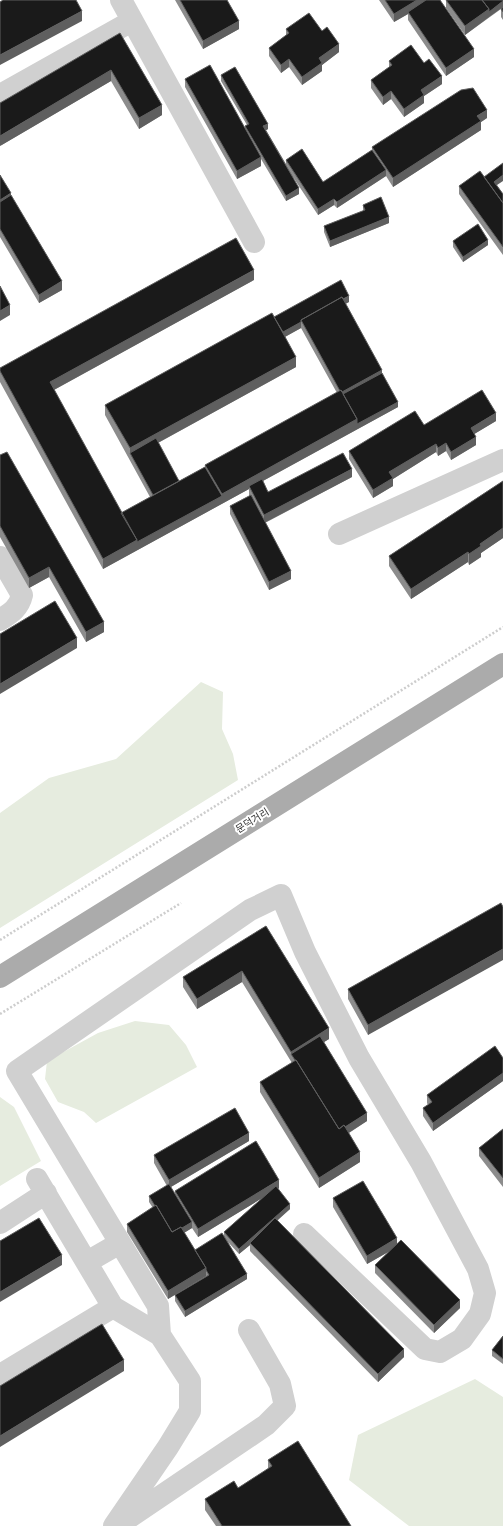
<svg xmlns="http://www.w3.org/2000/svg" width="503" height="1526" font-family="'Fira Sans','Noto Sans KR',sans-serif">
<rect width="100%" height="100%" fill="#fff"/>
<path fill="#e6ecdf" d="M201,682L223,692L222,729L233,754L238,780L0,928V813L49,778L116,759Z
M135,1021L169,1025L186,1045L197,1067L96,1123L84,1112L58,1102L45,1079L47,1061L98,1033Z
M0,1097L14,1107L41,1161L0,1186Z
M475,1379L503,1397V1526H409L349,1480L358,1435Z"/>
<g fill="none" stroke-linecap="round" stroke-linejoin="round">
<path stroke="#cdcdcd" stroke-width="2.5" stroke-dasharray="2 2" stroke-linecap="butt" d="M0,940L503,627
M0,1014L181,903"/>
<path stroke="#d0d0d0" stroke-width="22" d="M121,0L254,242
M0,95L132,21
M339,534L503,460
M0,557L22,595C19,608 11,613 0,620
M37,1179L113,1307L160,1335L190,1381V1411L168,1447L114,1526
M0,1223L46,1193
M87,1262L120,1243
M160,1335L158,1306L17,1071L250,910L281,895L305,952L359,1058L421,1162L478,1269L485,1293L480,1314L462,1339L440,1352L425,1349L304,1234
M0,1375L113,1307
M121,1523L266,1425L285,1406L280,1384L249,1330"/>
<path stroke="#ababab" stroke-width="22" d="M0,977L503,664"/>
</g>
<path fill="#8c8c8c" fill-rule="evenodd" d="M175,0H227L239,29L203,49Z
M379,0H440L474,57L446,76L408,20V14L394,22Z
M446,0H503V20L501,17V9L465,35L446,8Z
M286,29L322,31L339,52L322,65V71L302,85L289,67L281,73L269,56V48L286,35Z
M120,33L162,115L139,129L111,81L0,146Z
M389,61L424,63L442,84L424,96V103L404,117L391,99L383,105L371,88V80L389,67Z
M221,75L268,129L266,130L286,164V160L323,182L372,150V147L487,118L481,122V130L393,187L386,176L337,208L334,205L318,215L293,177L299,194L286,201L261,159V166L237,179L185,87V79L245,129V126L247,125L221,81Z
M0,175L62,290L39,303L0,237Z
M484,177L497,185L503,194V255L459,194V186Z
M363,205L389,223L330,247L324,232V226L363,211Z
M453,241L488,245L463,262L453,247Z
M254,280L54,390L121,513L150,497L105,415V405L274,317L349,302L345,304L382,373L398,407L263,481L268,492L352,477L265,523L291,579L269,590L230,514V506L249,496V489L103,569L0,382V368ZM301,328L337,393L205,465V467L179,481L158,443L296,367L285,337Z
M496,421L474,434L476,445L451,460L446,451L438,456L436,452L393,479V486L373,498L349,459V451L424,425Z
M0,455L104,632L86,642L49,577L29,588L0,537Z
M503,481V538L481,553V557L469,565L468,562L411,599L389,566V556Z
M503,907L368,1035L348,999V989Z
M266,926L329,1039L324,1042L367,1121L349,1133L360,1162L319,1188L260,1092V1082L292,1063L242,982L197,1009L183,987V977Z
M503,1058V1081L433,1131L423,1116V1108L428,1105L427,1103V1095Z
M503,1129V1187L479,1156V1148Z
M249,1141L171,1187L175,1194V1191L279,1188L278,1189L290,1209L277,1221L404,1357L378,1382L250,1251V1245L239,1254L228,1242L247,1279L185,1317L175,1301V1295L206,1276L168,1299L127,1232V1224L153,1208L149,1202V1196L167,1186L154,1163V1155ZM262,1198L224,1232V1235L195,1250L184,1233L192,1228L198,1237Z
M333,1198L397,1244L460,1308L434,1333L375,1273V1265L390,1251L367,1264L333,1207Z
M503,1336V1364L492,1356V1350Z
M268,1460L351,1526H216L205,1510V1499L238,1488L268,1469Z"/>
<path fill="#5f5f5f" d="M417,0H431L408,12V14L394,22V14Z
M503,1V7L489,17V12Z
M489,9V17L465,35V26Z
M82,11V21L0,65V55Z
M239,21V29L203,49V41Z
M339,44V52L322,65V71L302,85V77L319,58Z
M474,49V57L446,76V68Z
M289,59V67L281,73V65Z
M111,70V81L0,146V136Z
M442,76V84L424,96V103L404,117V109L421,90Z
M391,91V99L383,105V97Z
M162,105V115L139,129V118Z
M487,110V118L481,122V130L393,187V178L477,116Z
M268,124V129L263,132V126Z
M261,157V166L237,179V171Z
M386,170V176L337,208V202Z
M503,175V181L494,187V182Z
M299,188V194L286,201V196Z
M11,193V204L0,210V200Z
M334,199V205L318,215V209Z
M389,217V223L330,247V241Z
M488,240V245L463,262V257Z
M254,270V280L50,392V382Z
M62,281V290L39,303V295Z
M349,296V302L305,326L302,322Z
M10,305V315L0,321V311Z
M301,322V328L281,339V333Z
M296,357V367L132,457L130,453V448Z
M382,370V378L343,399L341,392Z
M398,402V407L250,488L249,486V489L103,569V559L137,540L222,496V494L357,419Z
M496,413V421L471,436V428Z
M476,437V445L451,460V452Z
M446,443V451L438,456V448Z
M436,444V452L393,479V486L373,498V490L389,472Z
M352,469V477L264,523V515Z
M503,528V538L481,553V557L469,565V554L480,544Z
M468,552V562L411,599V589Z
M49,567V577L29,588V578Z
M291,571V579L269,590V582Z
M104,622V632L86,642V632Z
M77,638V648L0,694V684Z
M503,949V960L368,1035V1025Z
M242,971V982L197,1009V999Z
M329,1028V1039L295,1060L291,1054V1052Z
M503,1073V1081L433,1131V1123Z
M367,1113V1121L339,1139V1131Z
M249,1133V1141L169,1188V1180Z
M360,1152V1162L319,1188V1178Z
M279,1180V1188L198,1237V1229Z
M290,1204V1209L250,1244V1243V1245L239,1254V1249Z
M192,1222V1228L172,1240V1234Z
M397,1238V1247L367,1264V1256Z
M62,1255V1265L0,1302V1292Z
M206,1268V1276L168,1299V1291Z
M247,1274V1279L185,1317V1311Z
M460,1300V1308L434,1333V1325Z
M404,1349V1357L378,1382V1374Z
M124,1360V1371L0,1447V1436Z"/>
<path fill="#1a1a1a" stroke="#5f5f5f" d="M3,0H76L82,11L0,55V2Z
M180,0H227L239,21L203,41Z
M385,0H417L394,14Z
M426,0H440L474,49L446,68L408,12Z
M446,0H482L489,9L465,26Z
M482,0H503V1L489,12V9Z
M503,7V12L501,9Z
M309,13L322,31L327,27L339,44L319,58L322,63L302,77L289,59L281,65L269,48L289,33L286,29Z
M120,33L162,105L139,118L111,70L0,136V103Z
M411,45L424,63L429,59L442,76L421,90L424,95L404,109L391,91L383,97L371,80L392,65L389,61Z
M210,65L261,157L237,171L185,79Z
M235,67L268,124L263,126L299,188L286,196L245,126L249,124L221,75Z
M473,88L487,110L477,116L481,121L393,178L372,147L461,90Z
M302,149L323,182L372,150L386,170L337,202L334,199L318,209L286,160Z
M503,163V175L494,182L503,194V203L484,177Z
M480,171L503,203V247L459,186Z
M0,175L11,193L0,200Z
M11,195L62,281L39,295L0,229V202Z
M381,197L389,217L330,241L324,226L365,210L363,205Z
M478,224L488,240L463,257L453,241Z
M236,238L254,270L50,382L137,540L103,559L0,371V368Z
M341,280L349,296L343,299L342,297L301,320V322L283,332L274,317Z
M0,286L10,305L0,311Z
M342,297L382,370L342,392L341,390L340,391L301,320Z
M272,313L296,357L130,448L105,405Z
M382,373L398,402L357,424V419L343,394Z
M341,390L357,419L222,494L205,465Z
M482,390L496,413L471,428L476,437L451,452L446,443L438,448L436,444L389,472L393,478L373,490L349,451L415,411L424,425Z
M156,438L179,481L153,495L130,453Z
M7,452L104,622L86,632L49,567L29,578L0,526V455Z
M343,453L352,469L264,515L249,486L262,479L268,492Z
M205,467L222,496L137,542V540L121,513Z
M503,481V528L480,544L481,546L469,554L468,552L411,589L389,556Z
M251,495L291,571L269,582L230,506Z
M55,601L77,638L0,684V634Z
M501,903L503,907V949L368,1025L348,989Z
M266,926L329,1028L291,1052L242,971L197,999L183,977Z
M320,1036L367,1113L345,1127L344,1125L339,1129L296,1060H295L291,1054Z
M495,1046L503,1058V1073L433,1123L423,1108L432,1102L427,1095Z
M296,1060L339,1129L344,1125L360,1152L319,1178L260,1082Z
M235,1108L249,1133L169,1180L154,1155Z
M503,1129V1178L479,1148Z
M256,1141L279,1180L198,1229L175,1191Z
M363,1181L397,1238L367,1256L333,1198Z
M169,1184L192,1222L182,1228L181,1227L172,1232L156,1205L155,1206L149,1196Z
M276,1186L290,1204L239,1249L224,1232Z
M156,1205L172,1232L181,1227L206,1268L168,1291L127,1224Z
M39,1218L62,1255L0,1292V1241Z
M275,1218L404,1349L378,1374L250,1243Z
M222,1233L247,1274L185,1311L175,1295L209,1275L206,1270V1268L195,1250Z
M401,1240L460,1300L434,1325L375,1265Z
M102,1324L124,1360L0,1436V1386Z
M503,1336V1359L492,1350Z
M298,1441L351,1526H222L205,1499L234,1481L238,1488L272,1466L268,1460Z"/>
<g text-anchor="middle" stroke-width="4" stroke-linejoin="round" paint-order="stroke">
<g font-size="10" fill="#333" stroke="#fff">
<text transform="translate(252 820) rotate(-32)" y="4">문덕거리</text>
</g>
</g>
</svg>
